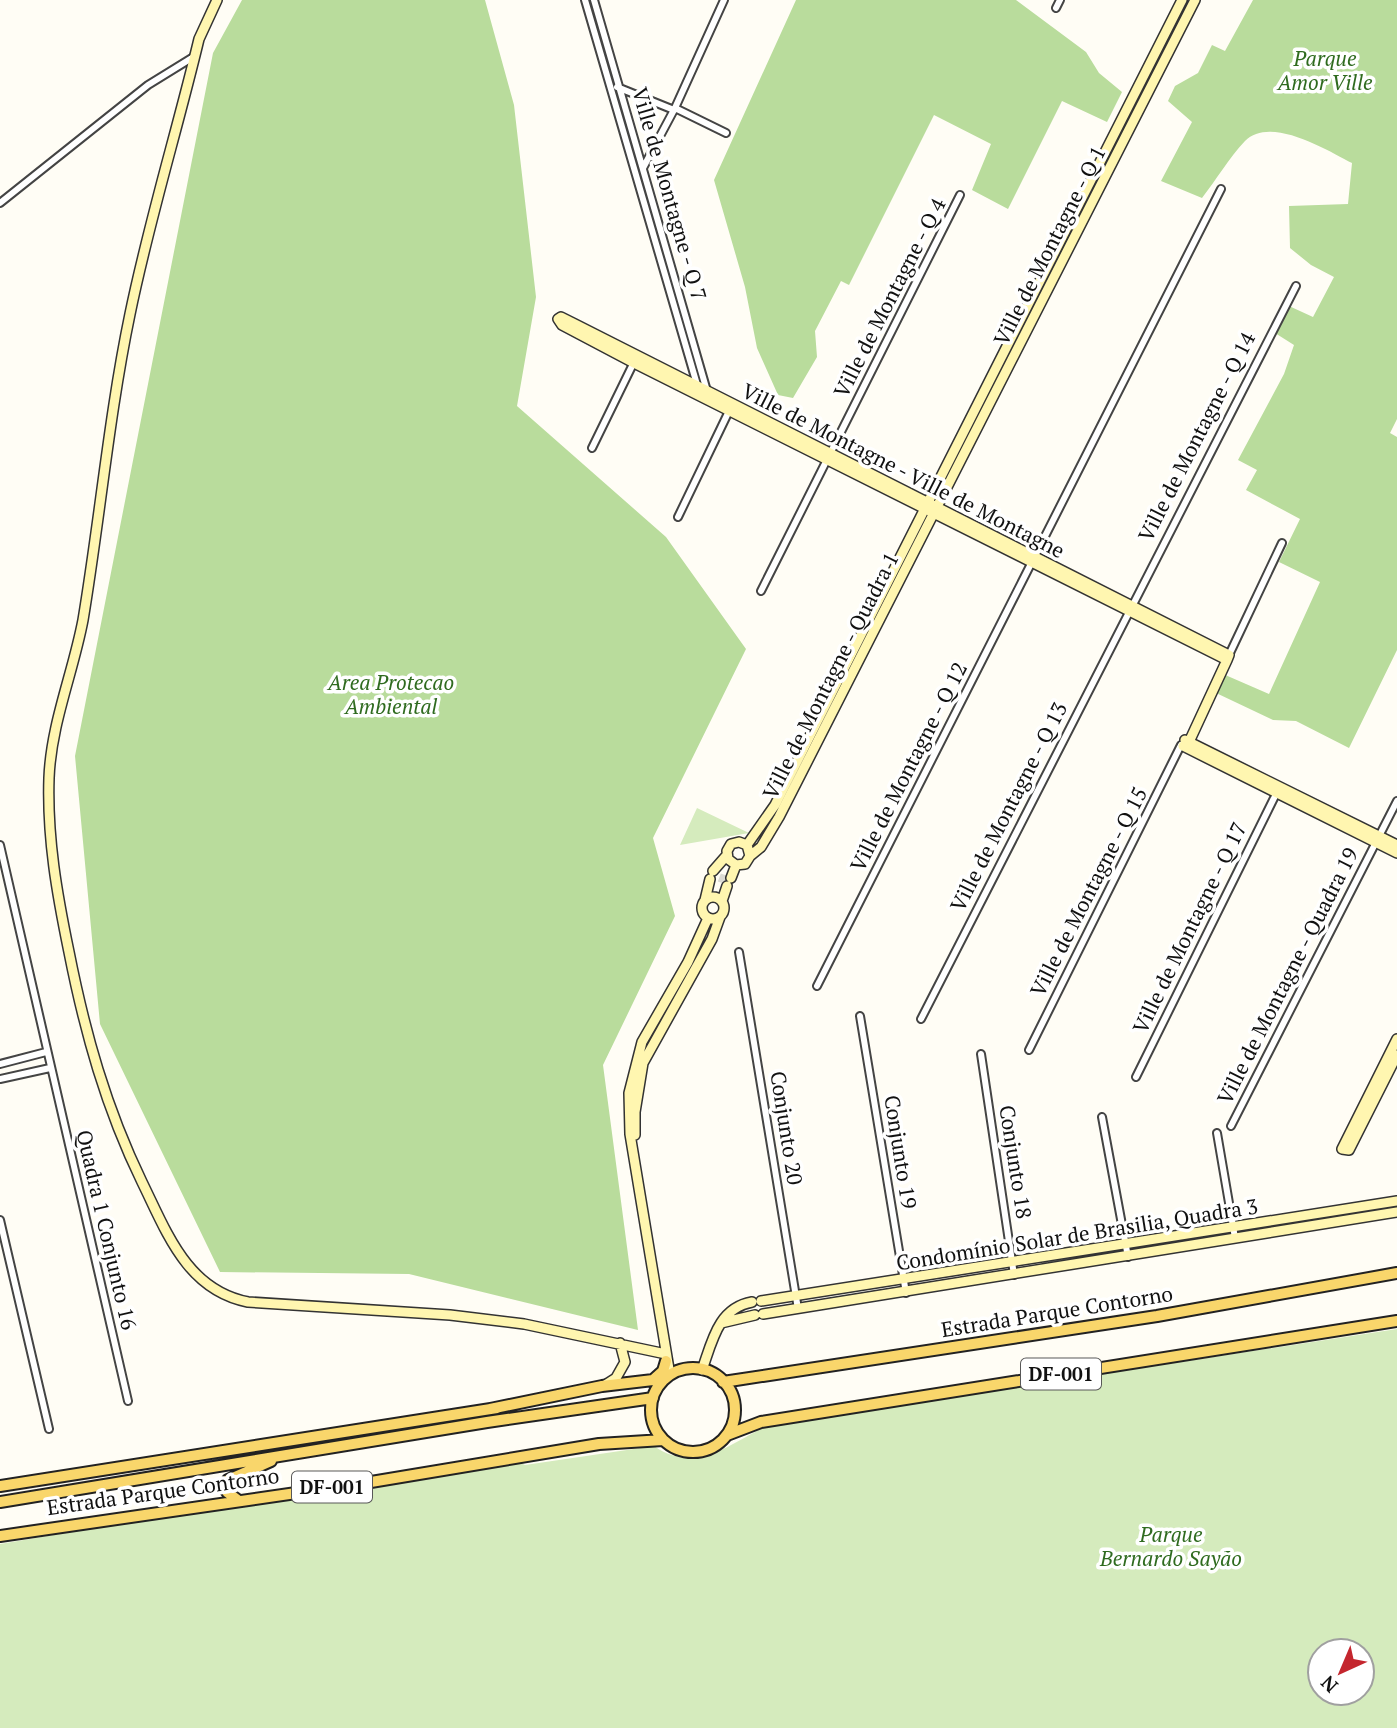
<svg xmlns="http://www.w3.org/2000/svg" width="1397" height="1728" font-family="'PT Serif',serif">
<rect width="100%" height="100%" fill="#fffdf5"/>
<path fill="#d5ebbd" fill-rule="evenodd" d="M697,808L749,833L680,845Z
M1397,1329V1728H0V1544L511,1458L525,1465L654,1446C695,1475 730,1444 768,1425ZM1320,1651H1362V1693H1320Z"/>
<path fill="#b9dc9c" d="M242,0H485L514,105L536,297L517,406L666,537L746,649L653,838L675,916L603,1065L638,1330L409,1274L220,1272L100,1024L75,756L213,53Z
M796,0H1016L1086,52L1099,73L1122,92L1107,122L1062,101L1008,209L972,190L991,144L934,115L849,285L841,281L815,331L817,357L793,398L778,395L757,348L745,287L714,180Z
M1253,0H1397V419L1390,433L1397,437V650L1349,748L1296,721L1273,720L1214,692L1223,674L1269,694L1320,582L1279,562L1300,519L1246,490L1257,470L1238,460L1284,374L1294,345L1275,333L1289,306L1313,317L1334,277L1311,265L1290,248L1289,206L1348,204L1352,163C1327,150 1270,115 1245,141C1229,158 1216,180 1202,198L1161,181L1192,122L1168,101L1175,86L1198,73L1212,45L1225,51Z"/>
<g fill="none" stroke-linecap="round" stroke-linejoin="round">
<path stroke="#dbdad3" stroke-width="9" stroke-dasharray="9 4.5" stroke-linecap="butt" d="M722,883L725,875"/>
<g stroke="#444" stroke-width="10">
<path id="street" d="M585,0L698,388
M594,0L707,391
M1056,8L1060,0
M617,87L674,110
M675,108L726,133
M643,168L675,108L724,0
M0,203L148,85L195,56
M592,448L635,360
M678,517L730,409
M761,591L960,195
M1229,655L1282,543
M0,845L128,1401
M739,952L798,1309
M817,986L1221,189
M860,1016L906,1293
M921,1019L1296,286
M1029,1050L1181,745
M981,1054L1014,1275
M0,1064L46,1052
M1136,1077L1278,790
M0,1079L50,1068
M1102,1117L1128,1257
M1231,1126L1397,801
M1217,1133L1235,1238
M0,1220L49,1429"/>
</g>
<g stroke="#333" stroke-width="12">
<path id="secondary" d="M217,0L199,39C177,131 149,221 130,314C109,415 100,518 83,620C73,673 51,724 49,778C47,838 57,894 69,952C85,1033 106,1108 142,1182C167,1233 187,1290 248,1302L450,1315L524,1324L666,1354
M1185,740L1397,845
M1183,746L1397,853
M1185,747L1189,742L1227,660L1229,655L577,325L561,317L558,319L562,325L634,363L1227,660
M747,845L775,805L1182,0
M750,856L761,847L779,817L1195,0
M713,871L727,855
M731,878L736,865L745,864L750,856L747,845L739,842L731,844L727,851L728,859L736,865
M702 908a11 11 0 1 1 22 0a11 11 0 1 1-22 0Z
M705,900L710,879
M722,901L727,886
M1397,1039L1342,1149L1349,1150L1397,1055
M635,1135V1112L643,1063L712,939L720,917
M761,1301L1397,1201
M763,1314L1397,1212
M721,1323L755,1315
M702,1370C712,1342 718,1308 752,1302
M670,1375L630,1134L629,1093L642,1042L688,962L708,918
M605,1385L616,1378L625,1362L620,1343"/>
</g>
<g stroke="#222" stroke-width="14">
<path id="primary" d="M651 1410a42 42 0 1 1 84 0a42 42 0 1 1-84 0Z
M723,1382L1157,1316L1397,1273
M490,1409L602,1386L653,1380L663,1371L666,1361
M727,1435L761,1422L1397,1321
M0,1486L497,1408
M239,1501L227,1492L228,1480L271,1461
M0,1502L487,1422L653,1398
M0,1536L365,1483L599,1444L663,1440"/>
</g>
<use href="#street" stroke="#fff" stroke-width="6"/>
<use href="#secondary" stroke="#fff6b0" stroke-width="9"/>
<use href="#primary" stroke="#f9d66b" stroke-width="10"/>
</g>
<g text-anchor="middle" stroke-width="7" stroke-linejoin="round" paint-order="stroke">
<g fill="#fff" stroke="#585858" stroke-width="2">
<rect x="1021" y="1358.5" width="80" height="31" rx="5"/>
<rect x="292" y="1471.5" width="80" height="31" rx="5"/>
</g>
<g font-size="19" font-weight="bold" fill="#111">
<text x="1061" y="1381">DF-001</text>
<text x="332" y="1494">DF-001</text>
</g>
<g font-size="21" font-style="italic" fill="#2f6b1f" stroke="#fff">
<text x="1325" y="66">Parque<tspan x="1325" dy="24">Amor Ville</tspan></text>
<text x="391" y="690">Area Protecao<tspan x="391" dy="24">Ambiental</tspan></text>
<text x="1171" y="1542">Parque<tspan x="1171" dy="24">Bernardo Sayão</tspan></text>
</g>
<g font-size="21" fill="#111" stroke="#fff">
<text transform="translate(669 194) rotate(74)" y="7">Ville de Montagne - Q 7</text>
<text transform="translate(1050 246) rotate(-63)" y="7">Ville de Montagne - Q 1</text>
<text transform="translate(890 298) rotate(-63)" y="7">Ville de Montagne - Q 4</text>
<text transform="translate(1197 437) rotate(-63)" y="7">Ville de Montagne - Q 14</text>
<text transform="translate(903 471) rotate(27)" y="7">Ville de Montagne - Ville de Montagne</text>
<text transform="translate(831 676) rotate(-63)" y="7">Ville de Montagne - Quadra 1</text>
<text transform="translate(909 767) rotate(-63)" y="7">Ville de Montagne - Q 12</text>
<text transform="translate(1009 807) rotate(-63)" y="7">Ville de Montagne - Q 13</text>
<text transform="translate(1089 892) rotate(-63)" y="7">Ville de Montagne - Q 15</text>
<text transform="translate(1190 928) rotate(-64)" y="7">Ville de Montagne - Q 17</text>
<text transform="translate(1288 976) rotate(-63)" y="7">Ville de Montagne - Quadra 19</text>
<text transform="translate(786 1128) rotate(81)" y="7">Conjunto 20</text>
<text transform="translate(900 1152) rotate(81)" y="7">Conjunto 19</text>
<text transform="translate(1015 1162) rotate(81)" y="7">Conjunto 18</text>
<text transform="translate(106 1230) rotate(77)" y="7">Quadra 1 Conjunto 16</text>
<text transform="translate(1077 1235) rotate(-9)" y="7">Condomínio Solar de Brasilia, Quadra 3</text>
<text transform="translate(1057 1312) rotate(-9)" y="7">Estrada Parque Contorno</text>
<text transform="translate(163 1492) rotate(-8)" y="7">Estrada Parque Contorno</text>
</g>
</g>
<g transform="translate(1341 1672) rotate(224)"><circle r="33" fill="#ffffff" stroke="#a0a0a0" stroke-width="2"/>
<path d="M0-5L12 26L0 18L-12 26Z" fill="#c4262e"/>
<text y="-10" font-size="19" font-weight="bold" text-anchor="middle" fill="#111111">N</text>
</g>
</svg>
